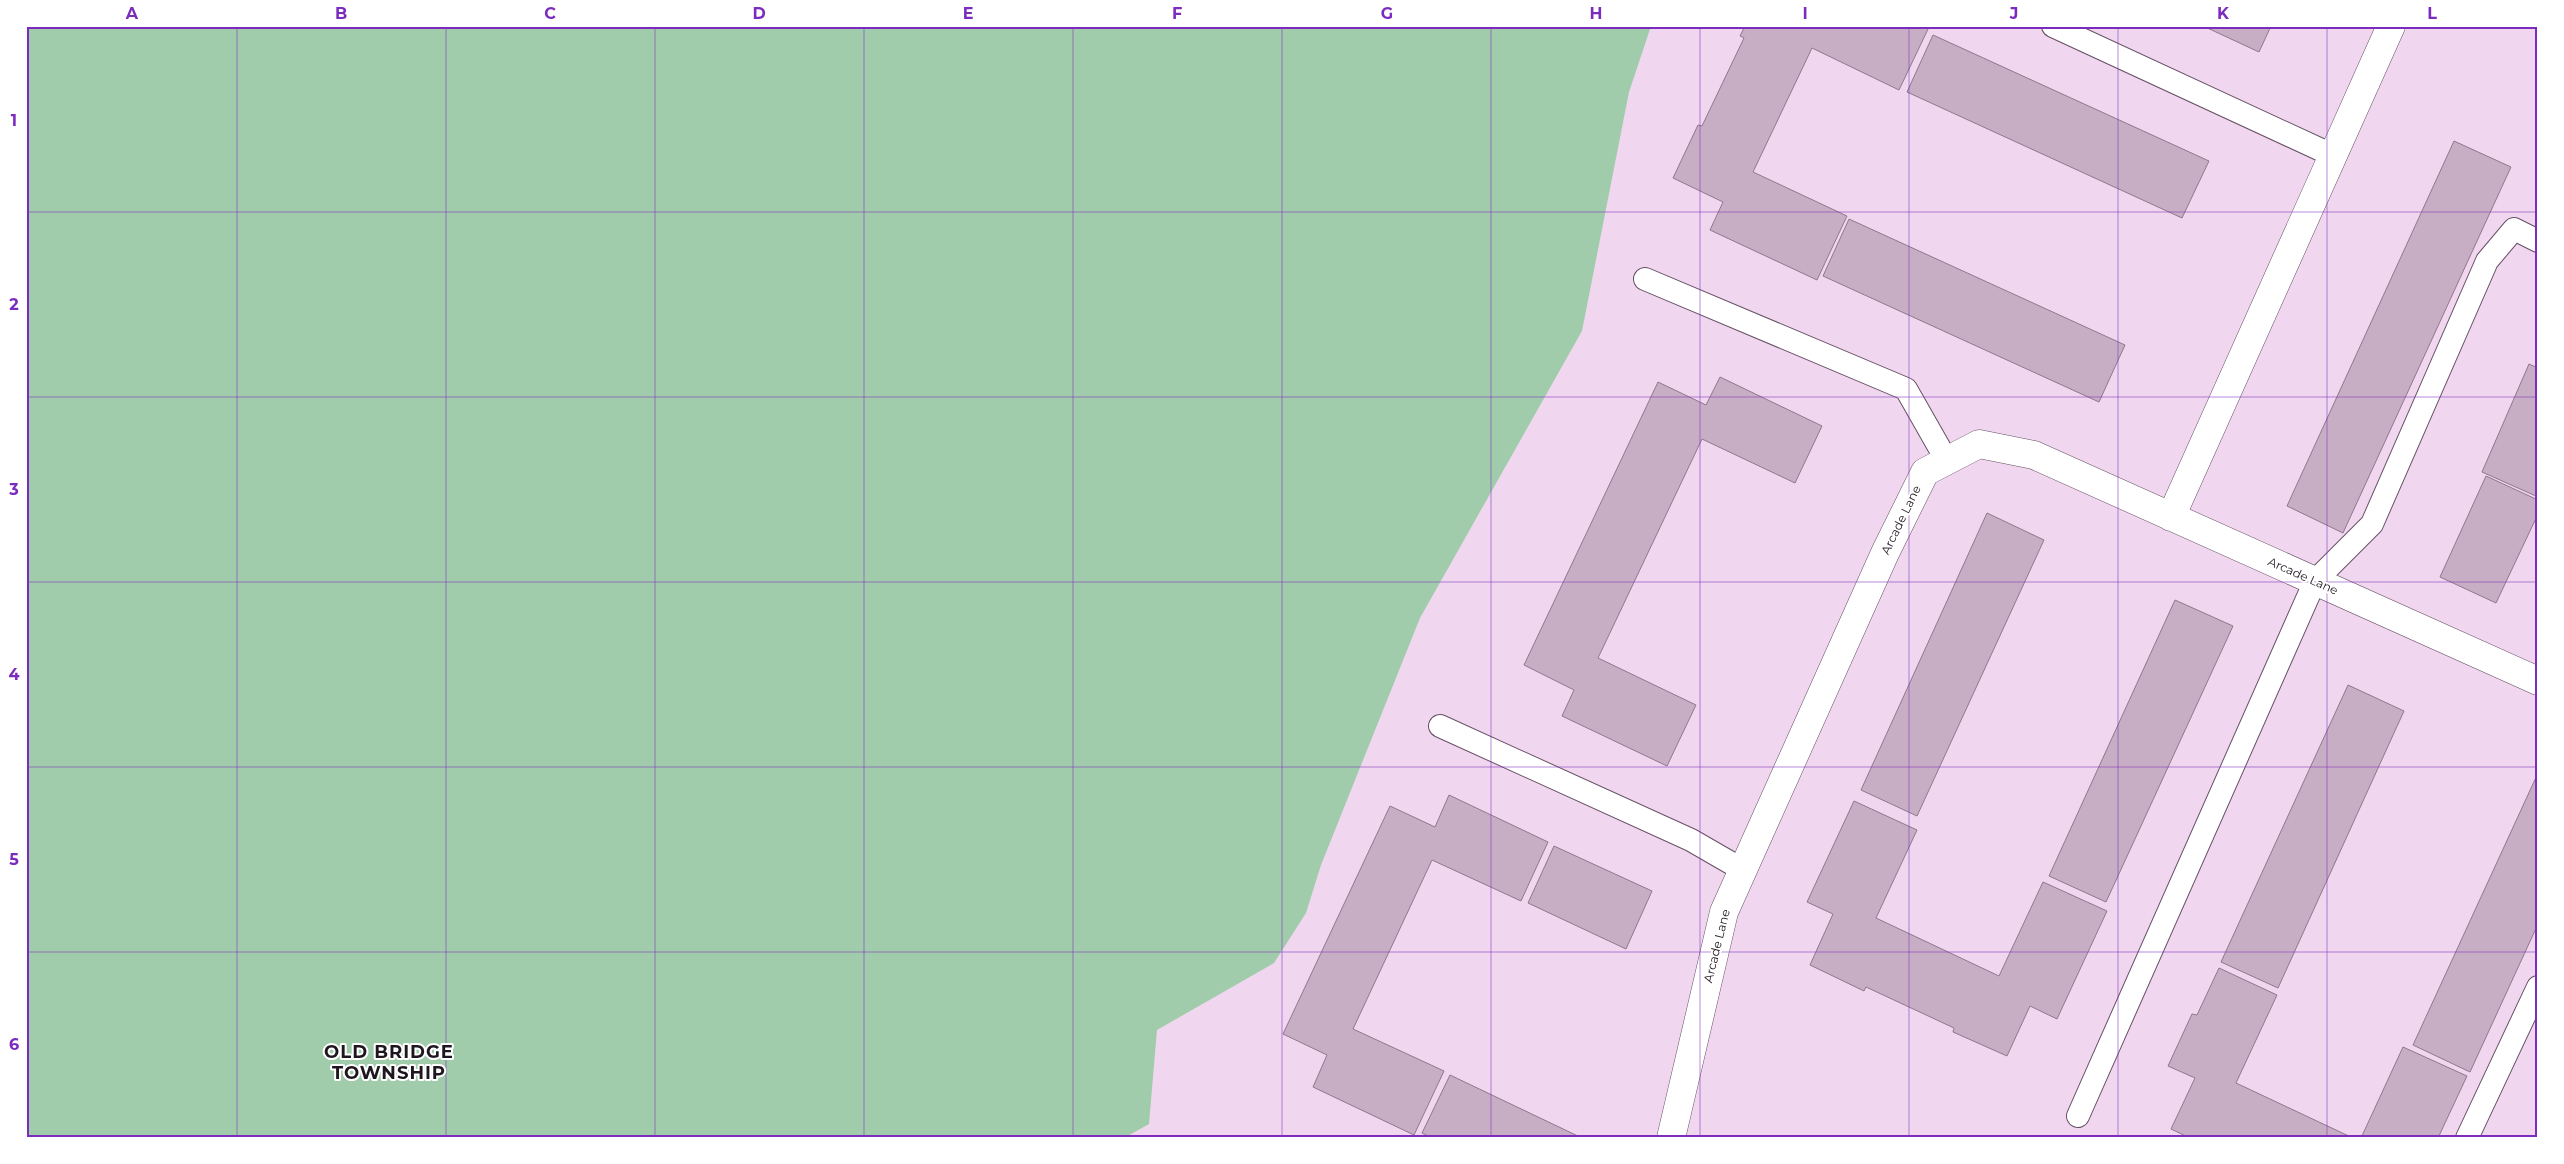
<svg xmlns="http://www.w3.org/2000/svg" width="2564" height="1164" font-family="Montserrat,sans-serif">
<rect width="100%" height="100%" fill="#f0d7ef"/>
<path fill="#a0ccac" d="M26,26H1651L1629,92L1582,331L1420,618L1321,865L1306,913L1274,963L1157,1030L1149,1124L1124,1138H26Z"/>
<path fill="#c8aec4" stroke="#90778c" d="M1745,26L1929,27L1899,90L1812,48L1753,172L1847,216L1817,280L1710,230L1723,202L1673,178L1698,125L1702,126L1744,38L1740,36Z
M2203,26H2271L2259,52Z
M1933,35L2209,161L2182,218L1907,92Z
M2454,141L2511,167L2343,533L2287,506Z
M1849,219L2125,345L2099,402L1823,276Z
M2529,364L2538,368V497L2482,472Z
M1720,377L1822,426L1795,483L1702,439L1598,658L1696,705L1667,766L1562,716L1574,690L1524,665L1658,382L1706,405Z
M2486,476L2538,500V514L2496,603L2440,577Z
M1987,513L2044,540L1917,816L1861,790Z
M2175,600L2233,626L2106,902L2049,876Z
M2348,685L2404,711L2278,988L2221,962Z
M2538,773V924L2470,1072L2413,1045Z
M1449,795L1548,842L1521,901L1432,860L1353,1029L1444,1071L1414,1135L1313,1087L1327,1055L1283,1034L1390,806L1435,827Z
M1854,801L1917,830L1876,918L1999,976L2043,882L2107,911L2057,1019L2030,1006L2007,1056L1953,1032L1954,1028L1866,987L1864,991L1810,965L1833,914L1807,902Z
M1554,846L1652,891L1626,949L1528,903Z
M2219,968L2277,995L2236,1083L2353,1138H2190L2171,1129L2195,1078L2168,1066L2192,1014L2197,1015Z
M2403,1047L2467,1076L2438,1138H2361Z
M1450,1075L1582,1138H1432L1422,1133Z"/>
<g fill="none" stroke-linecap="round" stroke-linejoin="round">
<g stroke="#665065" stroke-width="24">
<path id="lane" d="M2053,26L2332,155
M1645,279L1906,389L1947,461
M1440,726L1691,840L1743,870
M2078,1116L2315,581L2372,524L2487,261L2514,229L2538,241
M2467,1138L2538,987"/>
</g>
<g stroke="#665065" stroke-width="29">
<path id="street" d="M2171,517L2391,26
M1671,1138L1724,912L1885,553L1925,472L1979,444L2034,455L2538,681"/>
</g>
<use href="#lane" stroke="#fff" stroke-width="22"/>
<use href="#street" stroke="#fff" stroke-width="28"/>
</g>
<path fill="none" stroke="#7b2cbf" stroke-width="1" stroke-opacity="0.55" d="M237,26V1138M446,26V1138M655,26V1138M864,26V1138M1073,26V1138M1282,26V1138M1491,26V1138M1700,26V1138M1909,26V1138M2118,26V1138M2327,26V1138M26,212H2538M26,397H2538M26,582H2538M26,767H2538M26,952H2538"/>
<g text-anchor="middle" stroke-width="4" stroke-linejoin="round" paint-order="stroke">
<g font-size="12" fill="#1e151e" stroke="#fff">
<text transform="translate(1901 520) rotate(-64)" y="4">Arcade Lane</text>
<text transform="translate(2303 576) rotate(24)" y="4">Arcade Lane</text>
<text transform="translate(1717 946) rotate(-76)" y="4">Arcade Lane</text>
</g>
<g font-size="18" font-weight="bold" letter-spacing="1" fill="#1e151e" stroke="#fff">
<text x="389" y="1058">OLD BRIDGE<tspan x="389" dy="21">TOWNSHIP</tspan></text>
</g>
</g>
<rect width="2564" height="1164" fill="none" stroke="#ffffff" stroke-width="55"/>
<rect x="28" y="28" width="2508" height="1108" fill="none" stroke="#7b2cbf" stroke-width="2"/>
<g font-size="16" text-anchor="middle" font-weight="bold" fill="#7b2cbf">
<text x="132" y="19">A</text>
<text x="341" y="19">B</text>
<text x="550" y="19">C</text>
<text x="759" y="19">D</text>
<text x="968" y="19">E</text>
<text x="1177" y="19">F</text>
<text x="1387" y="19">G</text>
<text x="1596" y="19">H</text>
<text x="1805" y="19">I</text>
<text x="2014" y="19">J</text>
<text x="2223" y="19">K</text>
<text x="2432" y="19">L</text>
<text x="14" y="126">1</text>
<text x="14" y="310">2</text>
<text x="14" y="495">3</text>
<text x="14" y="680">4</text>
<text x="14" y="865">5</text>
<text x="14" y="1050">6</text>
</g>
</svg>
